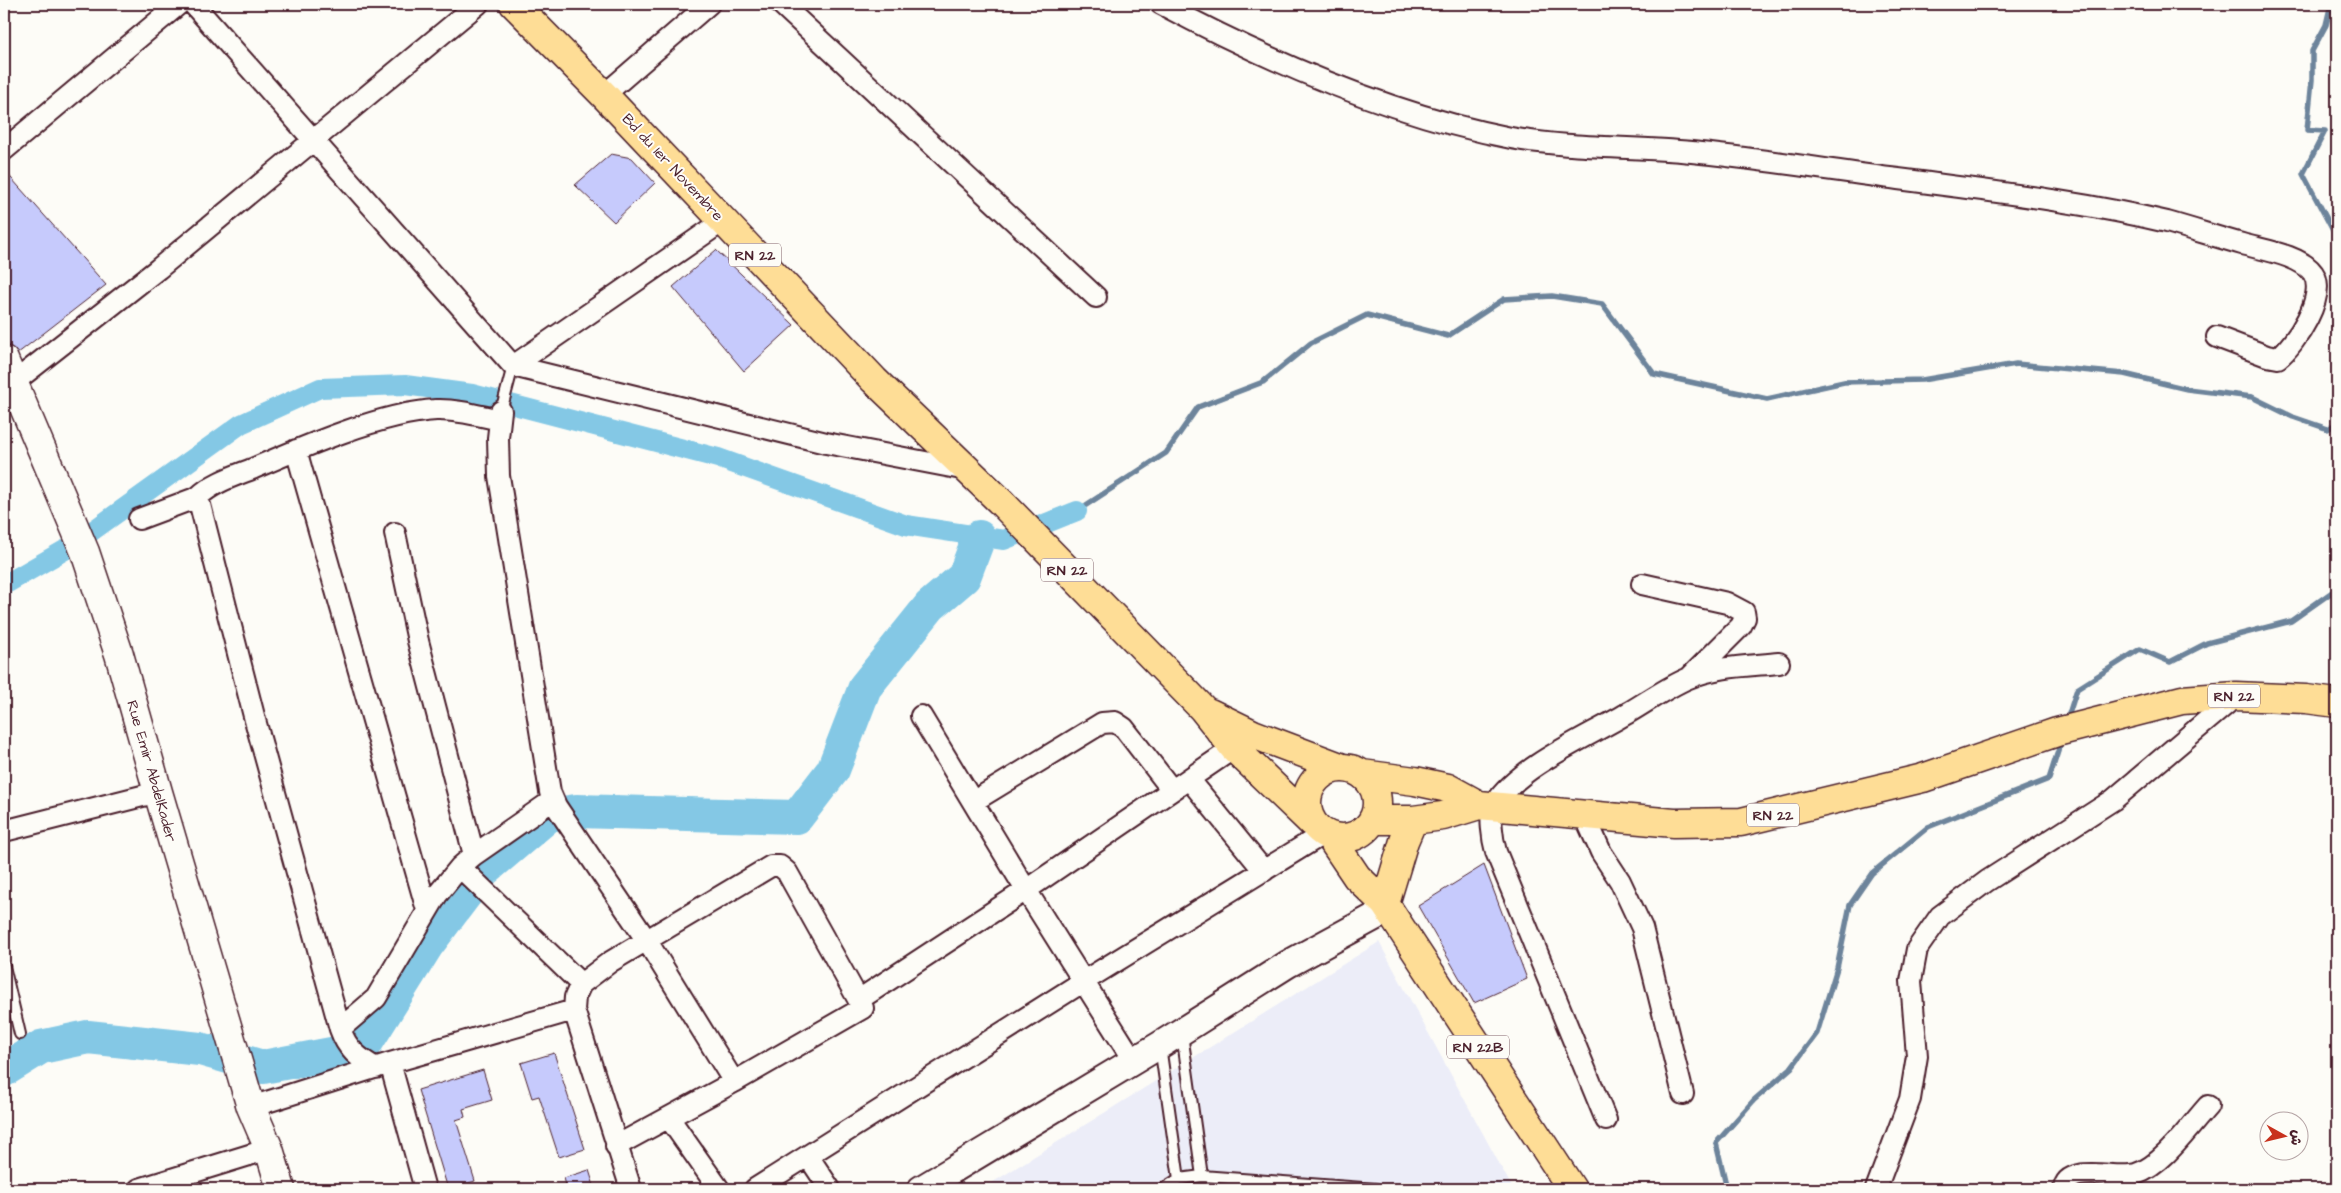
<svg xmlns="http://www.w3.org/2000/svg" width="2341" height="1193" font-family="'Architects Daughter','Playpen Sans Arabic',sans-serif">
<rect width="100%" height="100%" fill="#fdfcf7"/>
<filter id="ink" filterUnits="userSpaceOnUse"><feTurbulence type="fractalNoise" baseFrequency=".02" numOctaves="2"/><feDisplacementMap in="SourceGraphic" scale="10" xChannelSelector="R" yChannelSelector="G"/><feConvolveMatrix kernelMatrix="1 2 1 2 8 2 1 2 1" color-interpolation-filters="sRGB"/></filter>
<g filter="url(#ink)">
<path fill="#ecedf8" d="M1379,942L1513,1189H982Z"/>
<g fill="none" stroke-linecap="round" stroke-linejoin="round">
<path stroke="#6d849b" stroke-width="5.5" d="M2331,4L2326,25L2312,51V80L2307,130L2325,131L2303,174L2337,238
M1077,511L1166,453L1198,407L1263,382L1311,343L1367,315L1448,336L1504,299L1552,296L1602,304L1654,374L1767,399L1844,382L1922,380L2016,364L2124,374L2187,389L2252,397L2293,417L2328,429L2337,423
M2067,720L2077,689L2140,649L2170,662L2207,643L2291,621L2335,590L2337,564
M1727,1189L1716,1143L1754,1100L1791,1068L1817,1033L1837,968L1850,905L1872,873L1928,827L2049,779L2062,739"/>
<path stroke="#84c8e5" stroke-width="20" d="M4,585L70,547L241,424L320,388L405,385L472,394L718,458L906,525L1004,540L1077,511"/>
<path stroke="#84c8e5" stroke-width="34" d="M4,1070L41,1047L88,1037L200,1049L263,1067L363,1048L427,945L483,871L549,815L576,811L797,817L833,770L865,687L930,606L964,577L979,537"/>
</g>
<path fill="#c6cafc" stroke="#4a1f2b" d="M611,154L632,158L655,183L614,222L575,185Z
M4,170L106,285L13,357L4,335Z
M716,250L794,325L744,371L673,287Z
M1484,865L1527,979L1474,1003L1418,906Z
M554,1053L585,1149L559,1157L539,1096L532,1098L521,1063Z
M483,1070L492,1100L463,1109L465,1117L456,1120L475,1181L448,1189L418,1090Z
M589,1170L595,1189H567L564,1178Z"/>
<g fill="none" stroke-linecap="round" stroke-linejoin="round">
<g stroke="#4a1f2b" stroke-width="14">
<path id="service" d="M501,411L513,366
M4,966L20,1034
M1182,1034L1202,1176
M1160,1046L1179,1179
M1163,1189L1179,1179L1202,1176L1376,1189"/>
</g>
<g stroke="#4a1f2b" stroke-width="24">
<path id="minor" d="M193,4L513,366L826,443L967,470
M781,4L1096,297
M1161,4C1270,62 1389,114 1511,138C1571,149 1632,146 1692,152C1761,159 1829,170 1898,179C1988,191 2079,201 2167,222C2192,229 2217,237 2242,244C2263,250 2300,255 2313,273C2328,295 2295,345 2278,358L2267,356L2217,337
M604,95L709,4
M4,150L179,4
M513,366L723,221
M13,383L158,269L478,4
M501,411L498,438L499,476L550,792L556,806L647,941L734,1082
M296,450L427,910
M198,497L255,720L340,1029C347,1049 358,1058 376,1068
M139,519L198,497C212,483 234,476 252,469C303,447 381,413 436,410C457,409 480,416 500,420
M395,533L418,641L474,855
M1642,584L1727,603L1744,612L1745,618L1741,626L1691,676
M921,716L1026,890L1133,1060
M1189,779L1264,871
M974,801L1102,723L1115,722L1124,728L1172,790
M1584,814L1601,852L1620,881L1642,928L1683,1094
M4,831L158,792
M460,867L581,984
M860,999L1026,890L1234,748
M340,1029L376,998L437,895L460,867L474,855L553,800
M390,1063L425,1189
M251,1107L390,1063L574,1010
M669,1118L719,1189
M1606,1120L1496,852C1493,841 1488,814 1495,804C1519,766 1588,737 1626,714C1647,702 1667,687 1689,678C1717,666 1750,666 1779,663
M616,1146L734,1082L863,1008L787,872L780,866H771L610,962L581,984L575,997L574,1010L631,1189
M808,1156L830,1189
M139,1189L269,1149
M755,1189L1084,981L1323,834
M1876,1189L1910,1099L1917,1056L1911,981L1917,949L1940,916L1987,881L2113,800L2236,696
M2064,1189C2067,1163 2117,1180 2136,1174C2162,1166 2190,1126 2208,1106"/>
</g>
<g stroke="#4a1f2b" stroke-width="30">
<path id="tertiary" d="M921,1189L1160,1045L1288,964L1389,909"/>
</g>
<g stroke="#4a1f2b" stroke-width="31">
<path id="secondary" d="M4,360L85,552L119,654L158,792L251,1107L269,1149L281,1189"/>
</g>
<g stroke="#4a1f2b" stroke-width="31">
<path id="primary" d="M514,4L604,95L874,380L1000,501L1203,709L1234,748L1311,822
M1210,713L1253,734L1343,768
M1307 803a35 35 0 1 1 70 0a35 35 0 1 1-70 0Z
M1362,774L1415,781L1448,788L1479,805
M1373,820H1413L1443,816L1479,805L1674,823L1741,822L1923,778L2057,732L2182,700L2236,696L2306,699L2337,703
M1330,837L1357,877L1385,904L1572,1189
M1385,904L1404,841L1413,820"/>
</g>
<use href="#service" stroke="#fdfcf7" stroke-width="10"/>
<use href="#minor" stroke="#fdfcf7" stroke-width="20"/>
<use href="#tertiary" stroke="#fdfcf7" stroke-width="26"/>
<use href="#secondary" stroke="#fdfcf7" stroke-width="28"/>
<use href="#primary" stroke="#fedd96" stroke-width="28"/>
</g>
</g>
<g text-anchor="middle" stroke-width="4" stroke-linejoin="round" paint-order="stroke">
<g fill="#fdfcf7" stroke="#806168" stroke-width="1">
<rect x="729" y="243.5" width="52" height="23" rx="4"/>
<rect x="1041" y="558.5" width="52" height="23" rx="4"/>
<rect x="2208" y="684.5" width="52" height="23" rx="4"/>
<rect x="1747" y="803.5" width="52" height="23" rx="4"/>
<rect x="1447" y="1035.5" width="62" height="23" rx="4"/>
</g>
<g font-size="14" font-weight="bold" fill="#4a1f2b">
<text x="755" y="260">RN 22</text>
<text x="1067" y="575">RN 22</text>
<text x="2234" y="701">RN 22</text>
<text x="1773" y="820">RN 22</text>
<text x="1478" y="1052">RN 22B</text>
</g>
<g font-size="15" fill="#4a1f2b" stroke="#fdfcf7">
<text transform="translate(673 167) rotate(47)" y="5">Bd du 1er Novembre</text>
<text transform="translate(152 771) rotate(74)" y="5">Rue Emir AbdelKader</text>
</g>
</g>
<rect width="2341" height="1193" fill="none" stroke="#fdfcf7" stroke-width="20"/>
<rect x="10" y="10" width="2321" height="1173" fill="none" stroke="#4a1f2b" stroke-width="2" filter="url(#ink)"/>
<g transform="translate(2284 1136) rotate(98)"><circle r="24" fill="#fdfcf7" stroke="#b5a4a5"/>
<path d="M0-4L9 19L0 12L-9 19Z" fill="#c8321e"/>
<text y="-8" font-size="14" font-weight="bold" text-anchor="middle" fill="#4a1f2b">ش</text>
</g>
</svg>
